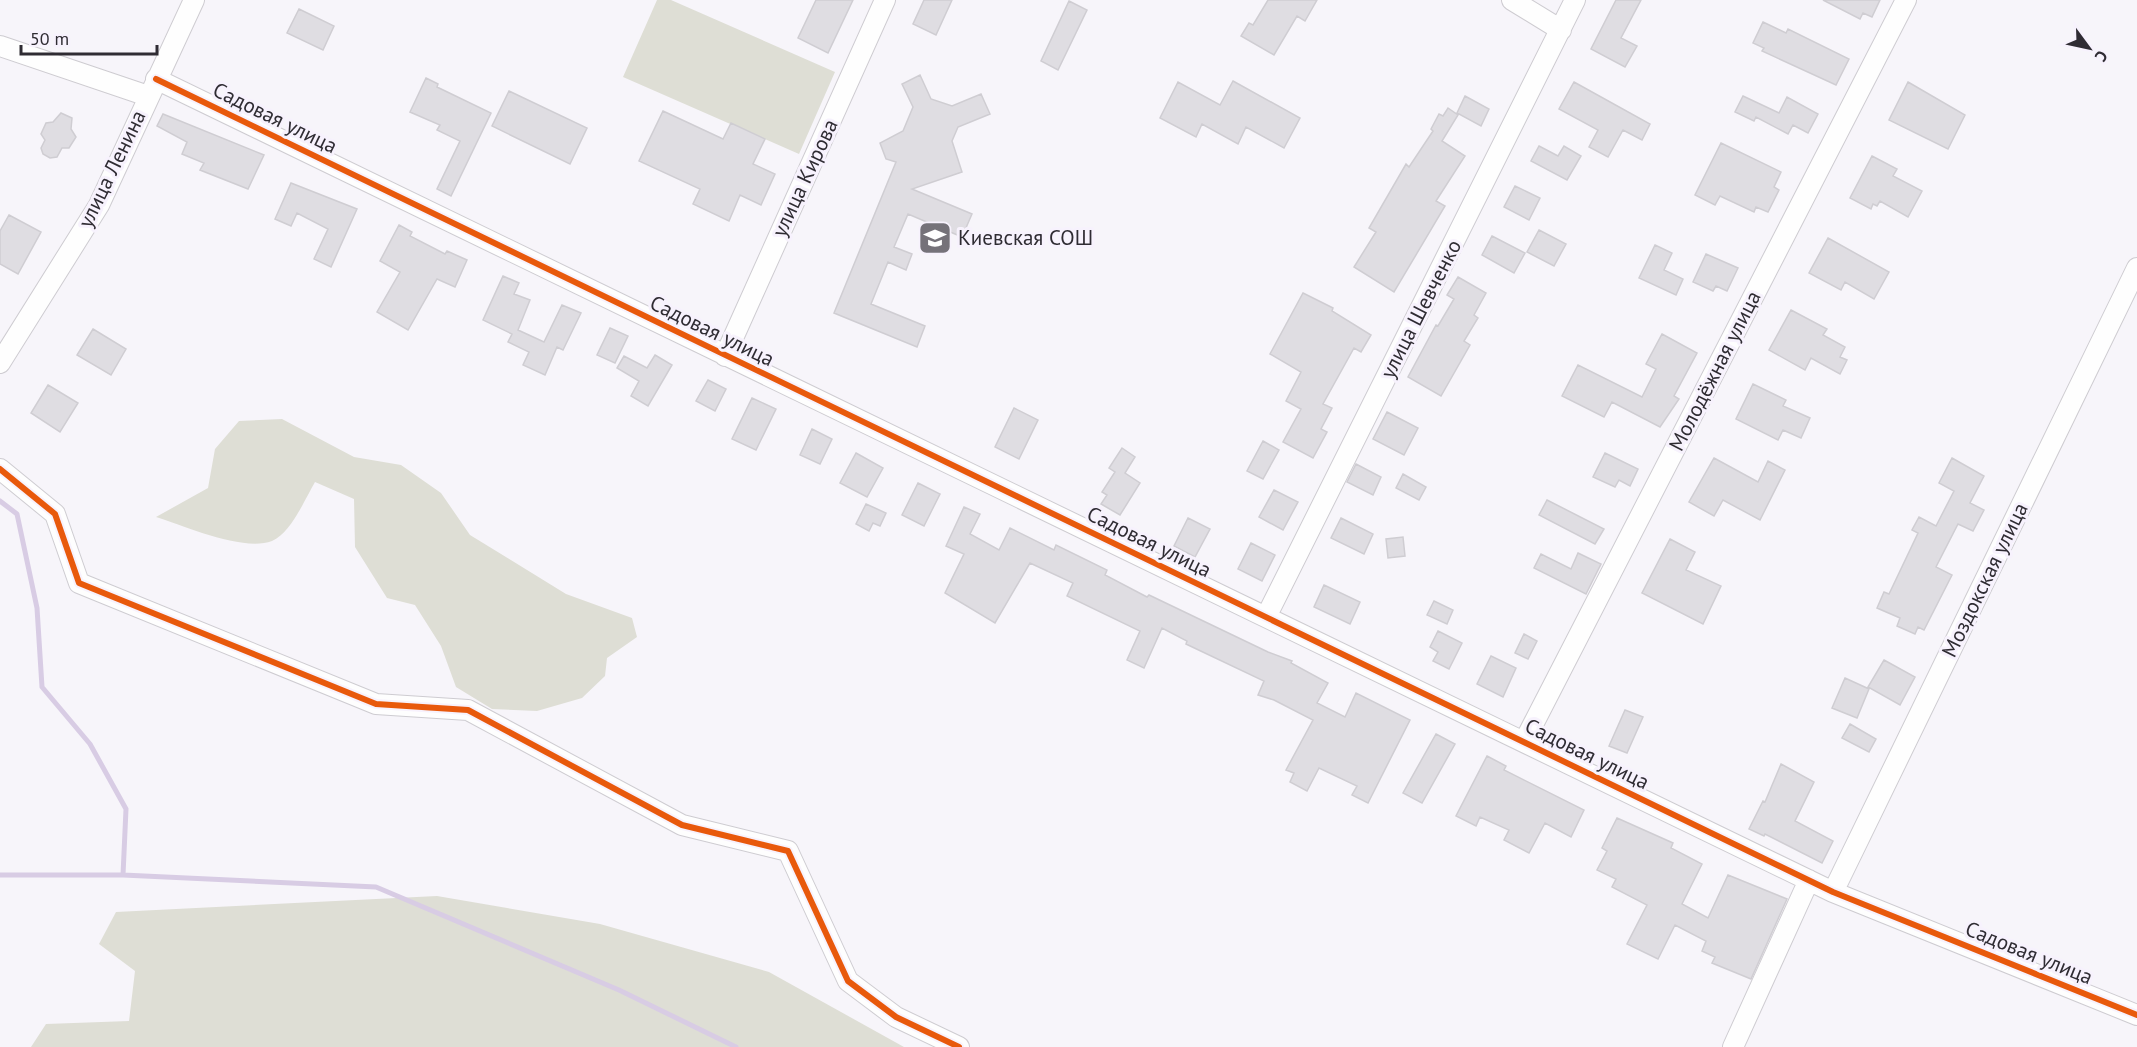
<svg xmlns="http://www.w3.org/2000/svg" width="2137" height="1047" font-family="'PT Sans',sans-serif">
<rect width="100%" height="100%" fill="#f7f5fa"/>
<path fill="#deded5" d="M657,0H671L835,72L799,154L623,77Z
M282,419L354,457L401,465L441,493L470,535L566,594L632,618L637,637L607,658L605,676L582,698L537,711L492,709L456,687L441,646L415,605L387,598L355,547L354,499L315,482C305,499 291,533 272,541C243,552 185,526 156,517L208,488L215,449L239,421Z
M437,896L600,924L769,972L904,1047H31L46,1024L129,1021L135,971L99,944L116,912Z"/>
<g fill="none" stroke-linecap="round" stroke-linejoin="round">
<path stroke="#d8cce4" stroke-width="5" d="M0,501L17,514L37,608L42,687L90,744L126,809L123,875H0
M123,875L376,887L619,990L736,1047"/>
</g>
<path fill="#dfdde2" stroke="#cfcdd2" stroke-width="1.5" d="M816,0H853L828,53L798,38Z
M924,0H952L936,35L913,24Z
M1268,0H1317L1305,21L1297,16L1274,55L1241,36L1249,23L1253,25Z
M1616,0H1641L1621,38L1637,46L1625,67L1591,49Z
M1823,0H1880L1872,17L1863,13L1860,19Z
M1069,1L1087,10L1058,70L1041,61Z
M299,9L334,26L323,50L287,33Z
M1763,22L1786,33L1788,29L1849,59L1836,85L1762,51L1764,48L1753,43Z
M920,75L931,99L952,106L981,94L990,114L958,127L952,141L962,172L912,189L972,214L962,237L908,214L894,247L912,254L906,270L888,262L871,304L925,326L917,347L834,313L896,162L886,159L880,143L903,131L913,107L902,84Z
M426,78L438,84L437,87L491,113L451,196L437,189L460,141L437,130L440,125L410,112Z
M1233,81L1300,118L1284,148L1246,127L1238,144L1202,124L1196,137L1160,118L1178,82L1220,105Z
M1574,82L1650,124L1642,140L1623,130L1608,157L1589,147L1598,130L1559,109Z
M1908,82L1965,115L1948,149L1889,120Z
M509,91L587,128L570,164L492,126Z
M1465,96L1489,109L1481,126L1457,113Z
M1743,96L1779,113L1787,97L1818,114L1808,133L1793,125L1788,134L1756,117L1754,121L1735,112Z
M1448,108L1458,115L1442,141L1465,156L1436,201L1445,206L1394,292L1354,267L1376,232L1369,228L1406,164L1409,167L1433,131L1431,129L1439,114L1443,116Z
M663,111L723,139L731,123L765,139L753,164L775,174L761,205L740,195L729,221L693,204L700,189L639,161Z
M61,113L72,118L71,129L76,137L69,148H62L57,157L50,158L43,154L41,148L45,140L41,134L46,123L53,122Z
M163,114L264,155L248,189L200,170L204,163L182,154L187,142L157,126Z
M1721,143L1781,172L1774,187L1779,190L1768,212L1756,207L1754,212L1720,196L1715,205L1695,195Z
M1539,146L1558,156L1564,146L1581,156L1567,180L1531,161Z
M1872,156L1897,169L1893,176L1922,191L1908,217L1880,201L1877,206L1873,204L1871,209L1850,198Z
M291,183L357,209L331,267L314,259L328,229L297,213L291,226L275,219Z
M1515,186L1540,198L1529,220L1504,207Z
M9,215L41,232L18,274L0,264V231Z
M399,225L412,232L410,236L445,254L447,251L467,260L455,287L437,279L408,330L377,312L400,272L380,261Z
M1539,230L1566,244L1554,266L1527,252Z
M1492,236L1525,253L1514,273L1482,255Z
M1828,238L1889,272L1874,299L1845,282L1841,290L1809,273Z
M1655,245L1672,253L1664,270L1683,279L1676,295L1639,278Z
M1706,254L1738,268L1727,291L1716,286L1713,291L1693,282Z
M503,276L519,283L514,294L530,300L518,330L544,342L562,305L581,313L563,350L557,347L545,375L523,365L529,352L508,342L512,334L483,320Z
M1458,277L1486,293L1474,315L1478,318L1464,341L1470,345L1441,396L1408,377L1436,325L1438,326L1454,299L1447,295Z
M1303,293L1333,308L1332,311L1371,335L1361,352L1354,348L1323,404L1332,408L1321,429L1327,432L1313,458L1283,442L1301,409L1286,401L1301,372L1270,354Z
M1791,310L1827,329L1823,335L1845,347L1840,357L1847,360L1840,374L1811,358L1805,370L1769,350Z
M610,328L628,336L615,363L597,355Z
M93,329L126,349L111,375L77,355Z
M1662,334L1697,353L1674,396L1679,399L1660,427L1612,402L1604,417L1562,396L1578,365L1642,397L1656,369L1646,364Z
M655,355L672,365L648,406L631,396L639,381L617,368L624,356L647,368Z
M708,380L726,389L715,411L696,401Z
M1753,384L1786,400L1783,406L1810,418L1801,438L1783,430L1778,440L1736,419Z
M48,385L78,403L60,432L31,413Z
M752,398L776,409L756,450L732,439Z
M1014,408L1038,420L1019,459L995,447Z
M1387,412L1418,428L1404,455L1373,439Z
M812,429L832,439L820,464L800,455Z
M1263,441L1279,450L1263,479L1247,471Z
M1122,448L1135,457L1125,473L1140,483L1120,515L1101,504L1107,495L1102,492L1115,472L1109,468Z
M856,453L883,468L867,497L840,483Z
M1605,453L1638,469L1630,486L1619,480L1615,487L1593,477Z
M1714,458L1758,482L1768,461L1785,470L1760,520L1723,500L1714,516L1689,502Z
M1952,458L1984,476L1970,503L1984,510L1973,531L1958,524L1936,567L1952,575L1924,630L1918,627L1915,634L1897,626L1900,618L1877,608L1884,592L1889,594L1918,533L1912,530L1919,517L1936,526L1954,491L1939,483Z
M1356,464L1381,477L1373,495L1347,482Z
M1403,474L1426,487L1419,500L1396,488Z
M918,483L940,494L924,526L902,515Z
M1274,490L1298,502L1283,530L1259,517Z
M1547,500L1604,529L1595,544L1539,515Z
M866,504L886,513L880,526L873,523L869,531L856,524Z
M964,507L980,514L970,534L999,550L1010,528L1054,550L1056,545L1107,570L1105,575L1147,597L1149,595L1268,652L1292,661L1291,663L1328,683L1317,703L1345,717L1356,693L1410,720L1368,803L1352,795L1357,786L1319,768L1307,791L1290,782L1294,773L1286,770L1313,720L1274,700L1258,695L1264,681L1186,644L1187,641L1162,628L1144,668L1127,660L1140,631L1067,596L1073,583L1030,563L995,623L945,593L964,554L946,546Z
M1188,518L1210,529L1195,557L1174,546Z
M1341,518L1373,534L1364,554L1331,538Z
M1403,537L1405,556L1388,558L1386,539Z
M1670,539L1695,552L1686,570L1721,586L1703,624L1642,593Z
M1251,543L1275,555L1262,581L1238,569Z
M1578,553L1601,564L1586,594L1534,568L1541,554L1571,569Z
M1324,585L1360,602L1350,624L1314,607Z
M1434,601L1453,610L1447,624L1427,615Z
M1438,631L1462,643L1449,669L1433,661L1438,652L1430,647Z
M1524,634L1537,641L1528,659L1515,653Z
M1491,656L1516,668L1503,697L1477,684Z
M1884,660L1915,677L1900,705L1868,687Z
M1845,678L1869,689L1857,718L1832,708Z
M1625,710L1643,717L1627,753L1609,746Z
M1850,724L1876,739L1869,752L1842,738Z
M1436,734L1455,744L1422,803L1403,793Z
M1487,756L1506,766L1504,770L1584,810L1571,837L1545,823L1529,853L1504,840L1509,830L1480,817L1476,826L1456,816Z
M1781,764L1814,782L1795,821L1833,841L1822,863L1765,834L1764,836L1749,829L1763,801L1765,802Z
M1617,818L1673,843L1671,848L1702,864L1682,904L1708,918L1728,875L1787,899L1751,979L1712,963L1715,957L1702,951L1706,941L1675,925L1658,959L1627,944L1647,905L1612,887L1616,879L1597,870L1607,851L1602,848Z"/>
<g fill="none" stroke-linecap="round" stroke-linejoin="round">
<g stroke="#ceccd1" stroke-width="22">
<path id="minor" d="M1512,0L1561,30
M0,46L148,96
M156,79L1833,892L2137,1015
M725,356L885,0
M0,363L99,205L194,0
M0,469L55,514L79,583L376,704L468,710L682,825L788,851L848,981L896,1017L959,1047
M1266,617L1575,0
M1524,742L1906,0
M1833,892L2137,268
M1733,1047L1809,880"/>
</g>
<use href="#minor" stroke="#fefefe" stroke-width="20"/>
<g stroke="#f7f2fd" stroke-width="10">
<path id="cycleway" d="M156,79L1833,892L2137,1015
M0,469L55,514L79,583L376,704L468,710L682,825L788,851L848,981L896,1017L959,1047"/>
</g>
<use href="#cycleway" stroke="#e8590c" stroke-width="6"/>
</g>
<defs>
<g id="school-square" transform="scale(1.725)"><rect x="-9" y="-9" width="18" height="18" rx="4" fill="#757279" stroke="#f7f2fd"/><path d="M0-5L7-2L0 1L-7-2ZM-4 1L0 2.5L4 1V4Q0 6-4 4Z" fill="#fff"/></g>
</defs>
<g fill-rule="evenodd">
<use href="#school-square" x="935" y="238"/>
</g>
<g text-anchor="middle" stroke-width="6" stroke-linejoin="round" paint-order="stroke">
<g font-size="21" fill="#2f2c33" stroke="#f7f2fd">
<text transform="translate(275 118) rotate(26)" y="7">Садовая улица</text>
<text transform="translate(112 169) rotate(-64)" y="7">улица Ленина</text>
<text transform="translate(805 178) rotate(-65)" y="7">улица Кирова</text>
<text transform="translate(1421 309) rotate(-63)" y="7">улица Шевченко</text>
<text transform="translate(712 331) rotate(26)" y="7">Садовая улица</text>
<text transform="translate(1715 371) rotate(-63)" y="7">Молодёжная улица</text>
<text transform="translate(1149 542) rotate(26)" y="7">Садовая улица</text>
<text transform="translate(1985 580) rotate(-64)" y="7">Моздокская улица</text>
<text transform="translate(1587 754) rotate(26)" y="7">Садовая улица</text>
<text transform="translate(2029 953) rotate(22)" y="7">Садовая улица</text>
</g>
<g font-size="21" fill="#2f2c33" stroke="#f7f2fd" text-anchor="start">
<text x="958" y="245">Киевская СОШ</text>
</g>
</g>
<g transform="translate(2089 48) rotate(123)" stroke="#f7f2fd" stroke-width="4.5" paint-order="stroke">
<path d="M0-4.5L10 22L0 15L-10 22Z" fill="#2f2c33"/>
<text y="-9" font-size="16" font-weight="bold" text-anchor="middle" fill="#2f2c33">С</text>
</g>
<path d="M21 45v9h136v-9" fill="none" stroke="#2f2c33" stroke-width="3"/>
<text x="30" y="45" font-size="18" fill="#2f2c33" stroke="#f7f2fd" stroke-width="4.5" paint-order="stroke">50 m</text>
</svg>
